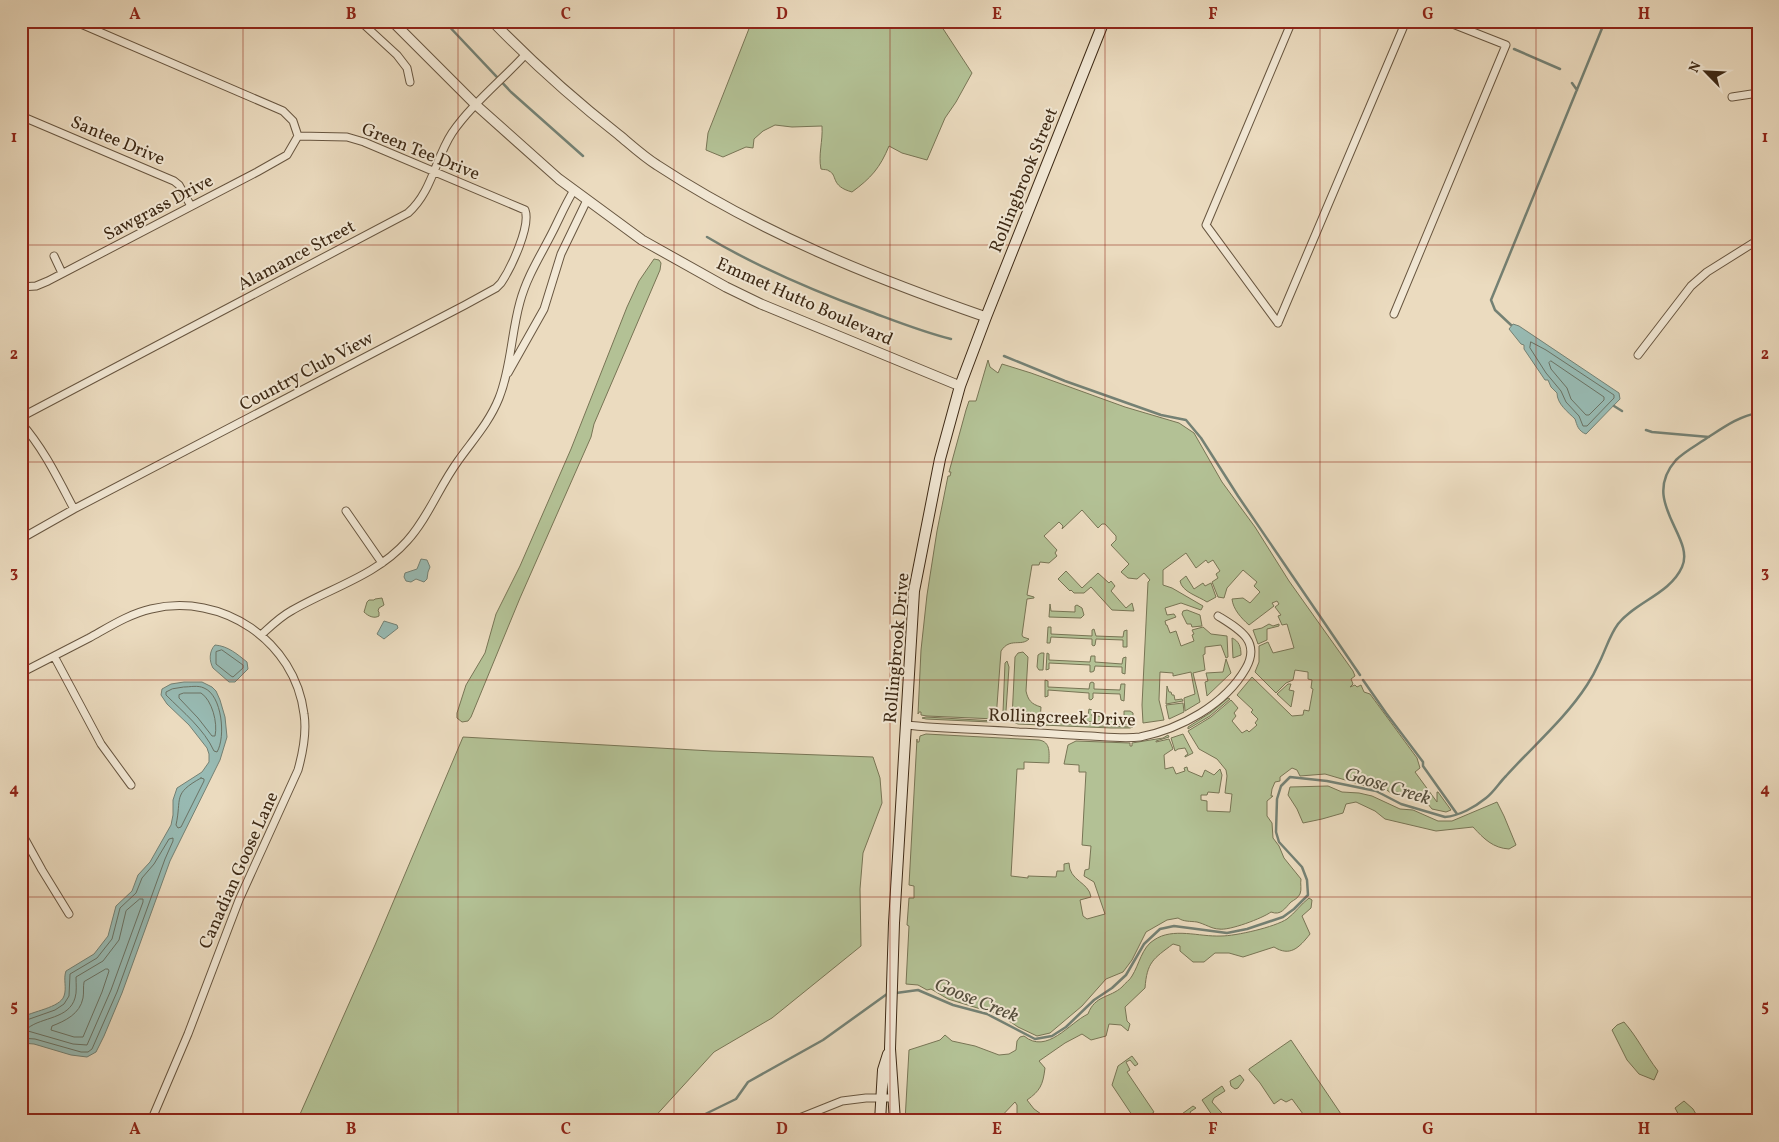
<svg xmlns="http://www.w3.org/2000/svg" width="1779" height="1142" font-family="Vollkorn,serif">
<rect width="100%" height="100%" fill="#ebdbbf"/>
<filter id="stains"><feTurbulence type="fractalNoise" baseFrequency=".004" numOctaves="4"/><feColorMatrix values="0 0 0 0 .2 0 0 0 0 .09 0 0 0 0 .02 0 0 0 .5 -.17"/></filter>
<radialGradient id="worn" r=".72"><stop offset=".6" stop-color="#630" stop-opacity="0"/><stop offset="1" stop-color="#630" stop-opacity=".3"/></radialGradient>
<path fill="#b3c195" stroke="#787555" d="M752,21H938L972,73L956,102L945,118L927,160L902,153L889,146C880,168 871,178 852,192C830,186 838,175 829,171C827,169 824,170 821,169C818,155 823,141 822,126L792,127L775,125L763,131L754,139L753,148L746,147L723,157L706,150L708,133Z
M654,259L659,260L661,263L660,270L594,424L591,437L520,598L471,717L468,721L462,722L457,718V713L466,685L485,653L496,614L520,566L571,449L627,307L639,281Z
M988,360L990,367L998,373L1002,364L1031,373L1125,407L1179,423L1194,433L1222,482L1255,527L1289,581L1353,671L1355,676L1351,679L1353,684L1350,687L1355,685L1357,687L1361,685L1364,692L1370,694L1417,758L1420,768L1415,772L1437,802V792H1438L1451,810L1446,812L1432,809L1427,803L1394,791L1396,795L1395,796L1384,788L1376,789L1325,774L1300,776L1297,770L1292,768L1280,777V781L1275,782L1272,789L1271,796H1273L1267,801V816L1272,823L1273,838L1279,846L1284,858L1301,879C1300,884 1302,889 1300,894C1298,898 1294,900 1291,902C1285,908 1281,916 1271,912C1263,918 1229,931 1219,929C1212,929 1205,924 1197,922C1190,921 1184,922 1178,918L1167,920L1146,932L1132,960L1123,972L1106,979L1082,1006L1050,1033L1037,1036L1018,1027L999,1014L988,1011L989,1009L984,1010L948,999L931,989L927,990L918,985L906,984L909,926L907,925L909,898H914V886L909,885L917,739V742H919L920,736L926,734L1039,740C1051,742 1049,753 1049,763L1024,762V769H1017L1011,876L1028,878V876L1056,877L1057,871H1064V864L1069,863C1069,881 1089,882 1091,897L1080,900L1083,916L1087,919L1105,914L1094,882L1084,876L1085,870L1089,869L1091,846L1082,845L1086,772H1079V765L1064,764L1068,745L1076,741L1130,743V746H1132V743L1163,738L1168,735L1169,737L1156,741V742L1169,739L1173,749L1164,755L1165,769L1173,767L1176,774L1185,771L1184,768L1187,767L1188,771L1202,777L1205,770L1214,775L1220,769L1222,775L1219,793L1208,792L1207,795H1201V800L1207,801V811L1230,812L1232,794L1225,793L1227,776L1226,770L1217,759L1199,749L1188,731L1211,717L1231,700L1238,708L1234,713L1236,716L1232,721L1242,733L1247,730L1249,732L1257,725L1255,723L1258,719L1251,712L1253,710L1237,695L1252,677L1292,716L1303,715L1304,710L1309,711L1313,689L1311,688L1312,680L1308,679V672L1295,670L1293,680L1286,683L1276,693L1255,672L1259,662V646L1268,642L1273,653L1294,648L1287,624L1282,625L1278,616L1281,615L1275,607L1279,604L1277,601L1272,603L1274,606L1249,625C1241,618 1233,609 1232,599L1243,598L1250,603L1260,592L1254,586L1257,582L1243,570L1227,588L1224,598L1218,597L1212,582L1218,578L1216,574L1220,571L1213,560L1208,563L1206,560L1196,568L1186,553L1163,570V585L1172,588L1203,606L1201,610L1181,603L1165,608L1167,615L1174,614L1176,617L1165,621L1166,625H1167L1170,633L1176,631L1181,646L1194,641L1192,635L1194,634L1192,630L1203,627L1211,634L1227,636L1228,657L1226,658L1221,645L1205,647V654L1203,655L1205,670L1193,673L1200,702L1185,711L1184,698L1195,694L1191,672L1173,676V673L1160,672L1159,700L1164,720L1143,723L1142,705L1148,582L1150,580L1144,573L1137,579L1128,578L1121,572L1129,564L1111,545L1116,540V536L1105,524H1102L1098,528L1082,510L1062,529L1063,526L1059,522L1044,536L1057,550L1055,553L1057,556L1049,563L1040,562L1039,565H1032L1027,595L1034,597V598L1027,599L1022,635L1023,637L1029,639C1021,647 1010,637 1001,651L996,719L927,716L921,715V712H919L918,714L921,650L927,595L937,531L948,476H950L951,472H949L966,410L969,401H976Z
M1066,571L1082,588L1098,573L1109,583L1111,581L1115,586L1111,591L1126,608L1132,603L1134,611L1112,610L1091,587L1084,593H1074L1071,590L1070,591L1058,579Z
M1186,576L1194,589L1203,583L1205,586L1211,583L1216,597L1207,602C1198,596 1182,592 1180,581Z
M382,598L384,605L379,608L378,611L379,612V616C374,619 368,616 364,612L367,602L369,600H374L375,599Z
M1050,604L1051,611L1075,612V606L1077,605L1082,608L1084,615L1081,618L1049,617Z
M1187,610L1200,615L1202,626L1192,627L1191,624H1187L1182,614L1183,611Z
M1269,624L1273,626L1279,624V626L1267,629V640L1258,644L1253,630L1262,628Z
M1048,627H1051V634L1092,636V630L1094,629L1096,636L1123,637L1124,631L1127,630V647H1123V640L1096,639L1095,645L1094,646L1092,645V639L1051,637L1050,643H1047Z
M1232,638C1239,641 1241,647 1241,655L1233,658Z
M1023,652L1028,657L1026,691C1028,700 1031,704 1041,707L1040,721L1012,719L1015,657L1018,653Z
M1041,653H1044L1043,670H1039L1037,667L1038,655Z
M1047,653L1049,654V660L1090,662L1091,656H1095V662L1122,664L1123,658L1126,657L1125,674L1122,673V667L1095,666L1094,671L1092,672H1090V665L1049,663V669L1046,670Z
M1226,659L1231,673L1207,696L1205,682L1208,681L1206,673L1223,672Z
M1007,661L1009,667L1006,711L1004,713L1003,712L1005,663Z
M1045,680L1048,681V687L1089,689L1090,683L1092,682L1094,683V689L1120,690L1121,684H1125L1124,701L1121,700L1120,694L1093,693V698L1091,700L1089,699V693L1048,690V696L1045,697Z
M1288,684H1291L1289,690L1294,691L1291,707L1277,694Z
M1167,686L1169,692H1171L1172,695H1174L1175,700L1182,699L1183,701L1166,704Z
M1228,698L1230,699L1210,716L1188,729V727L1210,713Z
M1183,703L1184,712L1169,719L1166,705Z
M1089,709L1092,710V716L1124,717V711H1130L1133,713V725L1101,724L1087,721H1043V714L1088,716Z
M922,718L926,717L995,721L990,722L926,719Z
M1013,722L1069,724L1088,723L1100,726L1133,727L1130,728H1111L1018,724Z
M1183,734L1193,753L1185,757V756L1188,754L1185,748L1178,749L1175,751L1171,738Z
M463,737L712,751L873,757L880,778L882,803L863,853L860,889L861,946L772,1018L714,1052L651,1121H297L375,945Z
M1328,786L1342,792L1359,793L1372,796L1400,809L1413,810L1438,821H1452L1497,802L1504,816L1516,845L1509,849C1493,848 1484,839 1473,827L1436,831L1385,819L1375,811L1356,802L1346,804L1343,813L1322,819L1303,823L1297,809L1288,795L1290,787Z
M1309,898L1312,900L1311,908L1302,916L1310,934C1299,948 1290,957 1274,947L1243,957L1229,953H1215L1204,962H1193L1180,951V946L1173,944C1153,959 1147,962 1145,988L1125,1007L1127,1021L1130,1024L1128,1031L1121,1025L1109,1024L1106,1036L1091,1040L1082,1034L1065,1043L1039,1061L1045,1068C1043,1085 1040,1091 1027,1100L1034,1109L1051,1121H1017V1105L1015,1102L997,1121H905L909,1050L940,1040L945,1035L952,1041L975,1046L999,1055L1009,1054L1016,1050L1017,1041L1020,1037L1024,1036C1047,1055 1069,1023 1088,1014C1095,995 1110,998 1122,987C1125,983 1130,980 1132,976C1139,965 1142,947 1154,940C1173,927 1199,937 1221,936C1236,936 1275,927 1287,919C1295,913 1301,904 1309,898Z
M1624,1022C1638,1038 1645,1054 1658,1071L1654,1080L1639,1074L1627,1060L1612,1030L1617,1025Z
M1291,1040L1341,1114L1345,1121H1302L1303,1114L1292,1099L1286,1102L1281,1099L1274,1104L1260,1083L1249,1070V1069Z
M1132,1056L1138,1064L1135,1066L1130,1060L1126,1062L1130,1070L1127,1072L1154,1112L1142,1121H1136L1112,1085L1118,1066Z
M1240,1075L1244,1080L1238,1088L1235,1089L1231,1086L1230,1081Z
M1222,1086L1225,1091L1214,1098L1212,1102L1229,1121H1216L1202,1100Z
M1684,1101L1693,1109L1700,1121H1682L1675,1108Z
M1193,1106L1196,1108L1190,1112L1195,1121H1172Z"/>
<path fill="#98bbb4" stroke="#748174" d="M1513,324L1519,326L1619,393L1620,399L1586,434C1578,431 1577,425 1575,419C1568,412 1557,404 1557,393L1551,387L1548,380H1545L1524,349V345L1521,344L1509,329Z
M421,559L427,560L430,567L428,572L427,579L424,582L416,579L411,582L406,581L404,577L405,573L417,569Z
M384,621L397,625L398,628L384,639L377,634Z
M215,645C228,646 237,654 247,662L248,669L235,682H229L213,668C209,661 209,651 215,645Z
M184,682H202L212,687L216,691L220,700L225,717L227,737L220,760L170,861L122,993L104,1036L96,1052L87,1057L71,1055L34,1044L21,1043V1018C32,1011 60,1008 64,996C67,988 63,979 66,971L94,954L108,936L116,906L132,891L138,875L150,862L171,825L173,815V800L177,788L202,772L209,762V754L207,748L189,725L167,704L161,695L162,689L171,684Z"/>
<g fill="none" stroke-linecap="round" stroke-linejoin="round">
<path stroke="#6a7264" stroke-width="1" d="M1531,342L1546,350L1614,395V398L1587,426H1583L1579,416L1566,402L1561,391L1546,373L1530,348Z
M1551,361L1604,397V400L1589,415H1586L1571,399L1567,388L1551,369L1549,363Z
M222,650L243,665V668L233,677L231,676L216,664V652Z
M184,687C190,687 198,685 204,688C222,695 226,737 217,752L214,751C204,729 183,712 166,695V692L172,689Z
M184,693H201C212,700 218,723 215,736H212L198,718L179,698V695Z
M201,778L204,779V781L181,827L178,828L176,825C182,798 172,794 201,778Z
M140,899H143V902L111,990L87,1045L73,1044L28,1031V1028C42,1017 69,1019 75,998C77,992 76,984 76,977L103,961L119,940L126,911Z
M106,969H108L109,971L102,992L83,1037H74L51,1030L52,1026C65,1021 80,1014 83,998C84,993 83,987 84,982Z
M21,1022L55,1010L64,1004L69,996L70,974L97,958L112,939L120,908L136,893L142,878L154,864L169,839L173,838V841L165,859L117,992L92,1049L88,1052H81L35,1039L21,1038"/>
<path stroke="#748174" stroke-width="2.5" d="M444,21L511,92L583,156
M1514,49L1560,69
M1572,83L1577,90
M707,237C759,268 814,291 871,312C898,322 923,332 951,339
M1511,325L1495,310L1491,300L1605,21
M1004,356L1065,381L1161,415L1186,420L1201,438L1238,496L1360,675
M1614,406L1622,411
M1646,430L1652,432L1709,437
M1363,680L1386,713L1423,762V766L1457,814
M896,993L918,990L953,1005L987,1014L1035,1039L1052,1036L1066,1027L1094,1000L1112,988L1126,975L1144,944L1160,929L1174,926L1227,933L1247,929L1283,917L1294,909L1308,895L1307,880L1302,867L1279,842L1276,832L1277,799L1281,786L1290,777L1327,781L1376,791L1401,804L1445,817C1459,816 1475,807 1486,798C1494,792 1499,783 1506,776C1533,746 1565,719 1587,685C1591,679 1595,672 1598,665C1605,652 1609,636 1618,624C1635,602 1670,594 1682,567C1696,537 1639,502 1676,460C1684,452 1695,446 1704,440C1720,430 1738,416 1758,413
M691,1121L736,1099L748,1082L823,1040L887,994H890"/>
<g stroke="#685640" stroke-width="9">
<path id="minor" d="M74,21L283,111L293,121L298,136
M360,21L397,55L407,68L410,82
M1732,97L1758,93
M21,116L174,181L179,185L191,206
M54,256L62,273
M21,287L36,286L48,281L257,172L287,155L298,136
M1394,314L1506,45L1445,21
M1278,323L1206,225L1292,21
M1278,323L1406,21
M1638,355L1691,286L1707,272L1758,240
M508,373L544,309L561,254L587,200
M21,417L408,213C432,192 435,159 452,133C470,106 503,79 525,55
M21,423C44,449 58,479 74,509
M346,511L382,563
M21,539L74,509L465,305L496,288L501,283C511,268 531,226 525,210L364,142L347,137L298,136
M261,635C271,626 280,617 291,611C330,588 376,576 407,541C428,518 439,487 458,461C472,441 489,423 499,398C511,368 511,334 520,302C527,276 541,255 553,231C560,217 566,203 574,190
M54,656L101,744L131,785
M21,673C44,661 66,650 89,638C109,627 129,614 151,609C222,592 295,641 304,714C307,733 303,752 298,770L239,900L188,1034L151,1121
M906,725C943,729 982,729 1019,732C1043,733 1067,735 1091,736C1107,737 1125,739 1140,737C1180,729 1225,705 1246,668C1261,641 1239,629 1218,616
M21,832L42,870L69,914
M21,1119L28,1121
M792,1121L842,1101L866,1098H894"/>
</g>
<g stroke="#685640" stroke-width="11">
<path id="tertiary" d="M392,21L476,105L559,179L642,240L726,287L761,304L960,386
M492,21C532,62 574,100 619,135C631,145 644,157 657,165C759,232 871,277 986,317"/>
</g>
<g stroke="#3d2915" stroke-width="12">
<path id="secondary" d="M880,1121L883,1070L888,1054
M895,1121L890,1049L894,923L914,591L940,459L960,386L986,317L1104,21"/>
</g>
<use href="#minor" stroke="#f2e8d5" stroke-width="7"/>
<use href="#tertiary" stroke="#f2e8d5" stroke-width="9"/>
<use href="#secondary" stroke="#f2e8d5" stroke-width="10"/>
</g>
<path fill="none" stroke="#8f2418" stroke-width="1" stroke-opacity="0.55" d="M243,21V1121M458,21V1121M674,21V1121M890,21V1121M1105,21V1121M1320,21V1121M1536,21V1121M21,245H1758M21,462H1758M21,680H1758M21,897H1758"/>
<g text-anchor="middle" stroke-width="4" stroke-linejoin="round" paint-order="stroke">
<g font-size="18" fill="#3d2915" stroke="#f2e8d5">
<text transform="translate(118 140) rotate(23)" y="6">Santee Drive</text>
<text transform="translate(421 151) rotate(22)" y="6">Green Tee Drive</text>
<text transform="translate(1023 180) rotate(-68)" y="6">Rollingbrook Street</text>
<text transform="translate(158 207) rotate(-28)" y="6">Sawgrass Drive</text>
<text transform="translate(296 255) rotate(-28)" y="6">Alamance Street</text>
<text transform="translate(805 301) rotate(24)" y="6">Emmet Hutto Boulevard</text>
<text transform="translate(306 371) rotate(-28)" y="6">Country Club View</text>
<text transform="translate(896 648) rotate(-85)" y="6">Rollingbrook Drive</text>
<text transform="translate(1062 717) rotate(2)" y="6">Rollingcreek Drive</text>
<text transform="translate(238 870) rotate(-66)" y="6">Canadian Goose Lane</text>
</g>
<g font-size="19" font-style="italic" fill="#544e3d" stroke="#f2e8d5">
<text transform="translate(1388 785) rotate(17)" y="7">Goose Creek</text>
<text transform="translate(977 999) rotate(22)" y="7">Goose Creek</text>
</g>
</g>
<rect width="1779" height="1142" fill="none" stroke="#ebdbbf" stroke-width="55"/>
<g transform="translate(1706 72) rotate(294)" stroke="#f2e8d5" stroke-width="4" paint-order="stroke">
<path d="M0-4L9 19L0 12L-9 19Z" fill="#3d2915"/>
<text y="-8" font-size="14" font-weight="bold" text-anchor="middle" fill="#3d2915">N</text>
</g>
<rect x="28" y="28" width="1724" height="1086" fill="none" stroke="#8f2418" stroke-width="2"/>
<g font-size="16" text-anchor="middle" font-weight="bold" fill="#8f2418">
<text x="135" y="19">A</text>
<text x="351" y="19">B</text>
<text x="566" y="19">C</text>
<text x="782" y="19">D</text>
<text x="997" y="19">E</text>
<text x="1213" y="19">F</text>
<text x="1428" y="19">G</text>
<text x="1644" y="19">H</text>
<text x="14" y="142">1</text>
<text x="1765" y="142">1</text>
<text x="14" y="359">2</text>
<text x="1765" y="359">2</text>
<text x="14" y="577">3</text>
<text x="1765" y="577">3</text>
<text x="14" y="794">4</text>
<text x="1765" y="794">4</text>
<text x="14" y="1011">5</text>
<text x="1765" y="1011">5</text>
<text x="135" y="1134">A</text>
<text x="351" y="1134">B</text>
<text x="566" y="1134">C</text>
<text x="782" y="1134">D</text>
<text x="997" y="1134">E</text>
<text x="1213" y="1134">F</text>
<text x="1428" y="1134">G</text>
<text x="1644" y="1134">H</text>
</g>
<rect width="100%" height="100%" filter="url(#stains)"/>
<rect width="100%" height="100%" fill="url(#worn)"/>
</svg>
